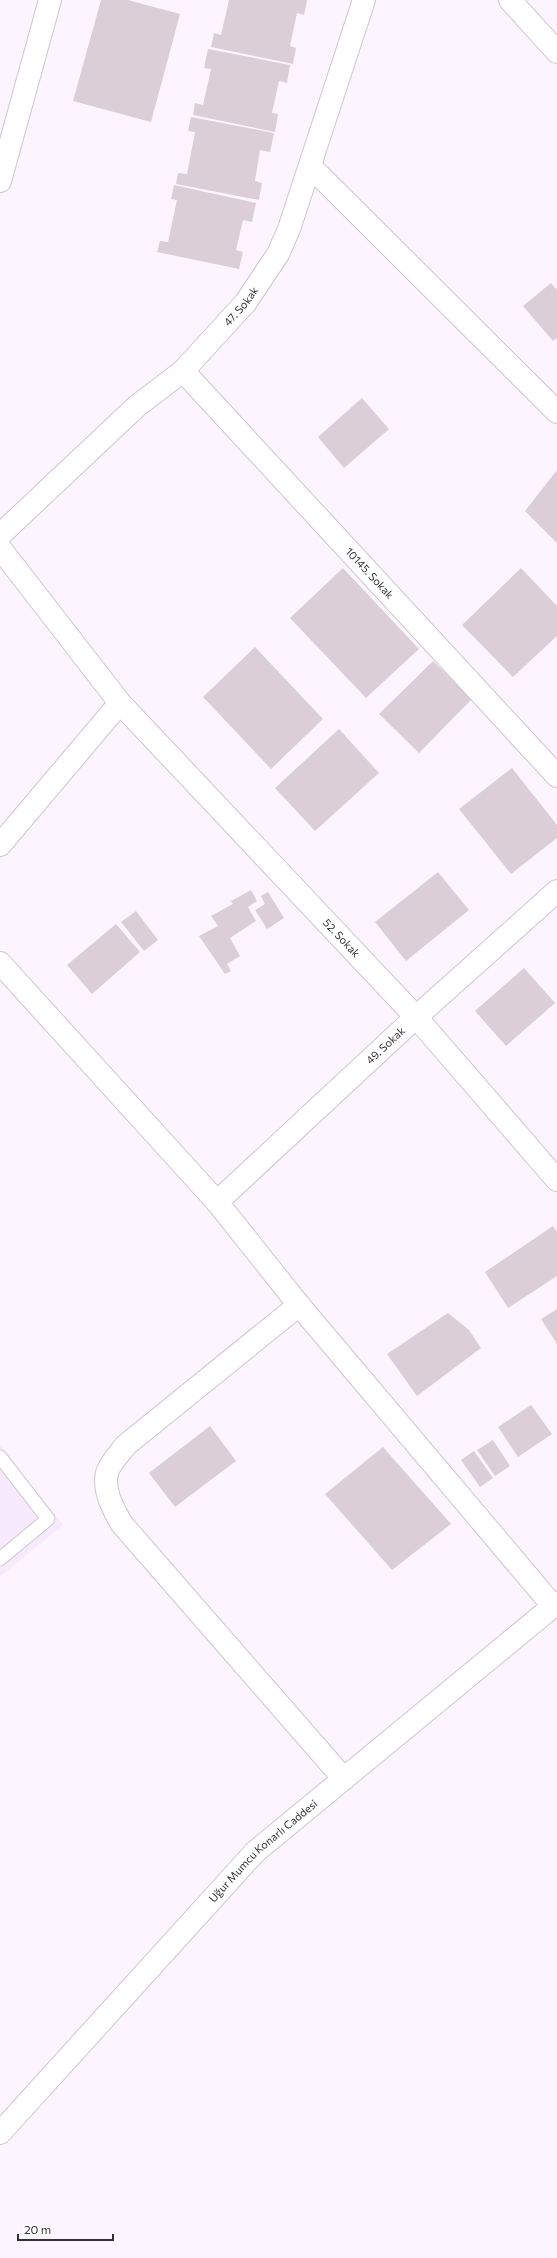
<svg xmlns="http://www.w3.org/2000/svg" width="557" height="2258" font-family="Commissioner,sans-serif">
<rect width="100%" height="100%" fill="#fcf5ff"/>
<path fill="#f7eafd" d="M0,1444L63,1525L0,1577Z"/>
<path fill="#dbced7" d="M101,0H128L180,14L151,122L73,101Z
M229,0H307L304,15L297,13L290,46L296,48L293,64L211,47L214,33L221,35Z
M208,49L290,65L287,83L279,81L272,113L278,114L275,132L193,115L195,103L203,105L211,69L204,68Z
M191,117L274,133L270,152L260,150L255,181L262,183L259,200L176,184L178,173L187,174L195,132L188,131Z
M174,185L256,203L252,222L243,220L236,250L243,252L239,269L157,252L160,241L168,242L177,200L171,199Z
M551,283L557,290V338L553,341L523,306Z
M362,398L389,429L344,468L318,437Z
M557,470V543L525,511Z
M343,568L419,649L366,698L290,618Z
M521,568L557,606V636L513,677L462,625Z
M255,647L323,719L271,769L203,697Z
M433,661L472,699L419,753L379,714Z
M339,729L379,773L315,831L275,788Z
M512,768L557,825V838L511,874L459,809Z
M438,872L469,910L406,961L375,922Z
M251,890L257,901L248,907L256,921L230,938L240,956L227,964L231,971L225,974L199,936L218,926L211,916L233,904L231,901Z
M268,892L284,918L267,929L255,910L265,904L261,896Z
M136,911L158,940L144,951L121,922Z
M116,924L140,952L92,994L67,965Z
M524,968L555,1003L506,1046L475,1011Z
M553,1226L557,1232V1276L508,1308L485,1272Z
M557,1309V1344L541,1319Z
M448,1313L469,1330L481,1348L417,1396L387,1354Z
M531,1405L552,1434L518,1457L498,1427Z
M210,1426L236,1461L175,1507L149,1473Z
M493,1440L510,1466L495,1476L477,1450Z
M383,1447L451,1524L392,1570L325,1494Z
M474,1451L493,1478L480,1487L461,1460Z"/>
<g fill="none" stroke-linecap="round" stroke-linejoin="round">
<g stroke="#cdc5d1" stroke-width="15">
<path id="service" d="M0,1457L48,1519L0,1559"/>
</g>
<g stroke="#cdc5d1" stroke-width="24">
<g id="minor">
<path d="M510,0L557,52"/>
<path d="M310,166L557,412"/>
<path d="M0,181L50,0"/>
<path id="s1" d="M183,371L557,776"/>
<path id="s2" d="M0,535L137,406L183,371L246,302L278,254L289,229L364,0"/>
<path id="s3" d="M0,548L120,703L416,1017L557,1180"/>
<path d="M0,845L120,703"/>
<path d="M0,963L217,1202L299,1305L553,1606"/>
<path id="s4" d="M217,1202L416,1017L557,891"/>
<path d="M299,1305L126,1445C121,1452 109,1464 107,1473C103,1491 113,1508 121,1523L344,1779"/>
<path id="s5" d="M0,2133L255,1852L557,1603"/>
</g>
</g>
<use href="#service" stroke="#fff" stroke-width="13"/>
<use href="#minor" stroke="#fff" stroke-width="22"/>
</g>
<g text-anchor="middle" stroke-width="3.5" stroke-linejoin="round" paint-order="stroke">
<g font-size="11" fill="#343136" stroke="#fff">
<text dy="4" stroke="none"><textPath href="#s2" startOffset="333">47. Sokak</textPath></text>
<text dy="4" stroke="none"><textPath href="#s1" startOffset="275">10145. Sokak</textPath></text>
<text dy="4" stroke="none"><textPath href="#s3" startOffset="519">52. Sokak</textPath></text>
<text dy="4" stroke="none"><textPath href="#s4" startOffset="230">49. Sokak</textPath></text>
<text dy="4" stroke="none"><textPath href="#s5" startOffset="386">Uğur Mumcu Konarlı Caddesi</textPath></text>
</g>
</g>
<path d="M18 2234v6h95v-6" fill="none" stroke="#343136" stroke-width="2"/>
<text x="24" y="2234" font-size="12" fill="#343136" stroke="#ffffff" stroke-width="3" paint-order="stroke">20 m</text>
</svg>
